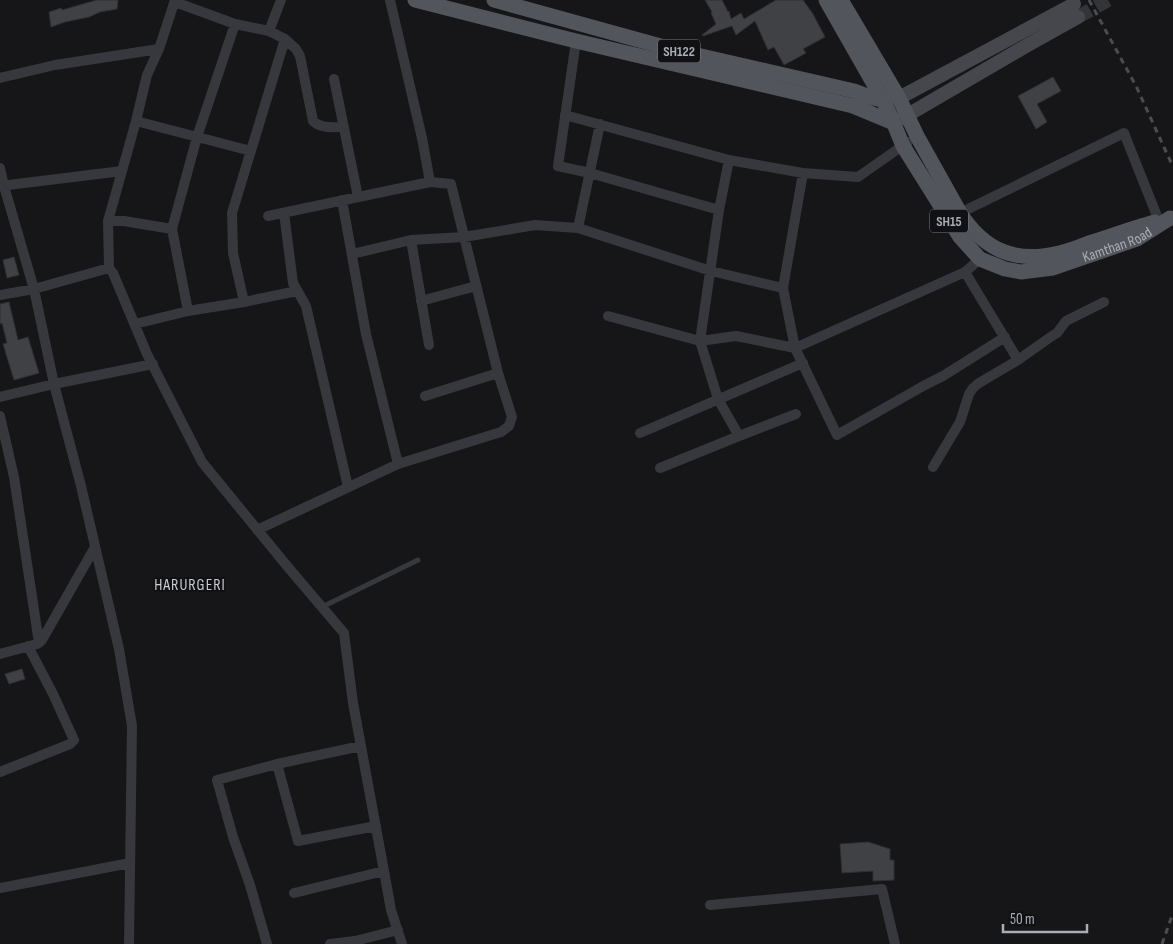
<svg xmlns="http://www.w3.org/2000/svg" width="1173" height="944" font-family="'Sofia Sans Condensed',sans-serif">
<rect width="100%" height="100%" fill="#161618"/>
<path fill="#404145" stroke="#303034" d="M97,0H118L117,9L100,12L89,17L65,22L51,27L49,12L61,8L62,10Z
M705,0H722L728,12L729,11L731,19L741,13L744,19L776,0H803L813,14L825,37L803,49L806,53L784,65L774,47L768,50L755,21L736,35L732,26L703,36L702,35L716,24L711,13L712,12Z
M1053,77L1061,91L1037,104L1047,122L1036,129L1018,96Z
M14,257L19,275L7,278L3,260Z
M9,302L18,340L28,337L39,373L14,380L3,344L7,343L2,323L0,324V304Z
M22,669L25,679L9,684L5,674Z
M868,842L890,849V860H894V880L873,881V871L842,873L840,844Z"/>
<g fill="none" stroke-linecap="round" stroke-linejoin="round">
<path stroke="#333438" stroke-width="14" stroke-dasharray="14 7" stroke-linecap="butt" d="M1078,17L1108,0"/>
<path stroke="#37383d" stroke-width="5" d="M322,607L418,560"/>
<path stroke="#37383d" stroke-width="10" d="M175,0L159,49L147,75L136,121L108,221L109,268L113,273L147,354L202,462L287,566L344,633L353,703L384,871L391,910L402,944
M175,2L235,24L269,31L285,39L296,49L300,56L313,121C321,129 333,127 344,127
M269,31L281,0
M576,41L558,166L590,173L719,210
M0,78L55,65L159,49
M334,79L358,197
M565,115L729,160L803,173L858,177L908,142
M136,121L251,151
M0,168L4,186L34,289L54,384L81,486L119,649L132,726L129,944
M803,173L783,288L795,348L837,435L925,385L943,376L1005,337
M0,186L122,171
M342,200L366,334L398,464
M284,213L293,283L306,306L348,487
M960,213L1124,133L1159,221
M268,216L430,182L422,138L390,0
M108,221H124L172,229
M578,228L711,271L783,288
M411,240L464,237L535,225L578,228L600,124
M352,254L411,240L429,345
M965,272L1018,360
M0,295L34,289L109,268
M421,301L476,286
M244,302L233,253L232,213L285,39
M188,311L172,229L197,137L235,24
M608,316L700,341L736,336L795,348L965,272L980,259
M135,324L188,311L244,302L297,291
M425,396L498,373
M0,397L54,384L153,364
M0,416L14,477L39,643
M640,433L803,363
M739,436L796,414
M933,467L960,422L969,394L973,388L979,383L1018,360L1052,336L1057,333L1066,321L1104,302
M660,468L739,436L718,399L700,341L719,210L729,160
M257,530L398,464L501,432L509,426L512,417L498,373L451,184L430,182
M0,654L37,644L42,640L95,547
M277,764L361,746
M0,772L70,744L74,740L53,694L28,646
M0,888L130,863
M294,893L384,871
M710,905L882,889L895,944
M267,944L250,885L233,837L217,780L277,764L298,841L376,826
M330,944L355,941L398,930"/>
<path stroke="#45474d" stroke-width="14" d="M899,98L1074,4
M899,120L1026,46L1078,17"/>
<g stroke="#53555c" stroke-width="15">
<path d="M415,0L576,41L853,106L894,123"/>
<path d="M494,0L675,50L854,91C865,95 876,101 887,99"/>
<path id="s1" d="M826,0L883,100L892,119L903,146L960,237L980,259L1005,269L1021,272L1053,268L1137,239L1170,218"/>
<path d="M841,0L899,98L917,136L960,213C984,250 1015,264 1059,253C1069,251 1079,247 1089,243C1111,236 1133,228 1155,222"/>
</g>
<path stroke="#4a4c52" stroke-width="3" stroke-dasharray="6 5" stroke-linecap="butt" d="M1089,0L1136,86L1173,167
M1162,944L1173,913"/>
</g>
<g text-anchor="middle" stroke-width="4" stroke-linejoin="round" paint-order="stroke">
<g fill="#111113" stroke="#7b7e86" stroke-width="1">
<rect x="658" y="39.5" width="42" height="23" rx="4"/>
<rect x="930" y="209.5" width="38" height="23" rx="4"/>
</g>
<g font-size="14" font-weight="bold" fill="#a8adb8">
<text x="679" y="56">SH122</text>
<text x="949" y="226">SH15</text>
</g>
<g font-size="15" fill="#a8adb8" stroke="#111113">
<text dy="5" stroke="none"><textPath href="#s1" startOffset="446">Kamthan Road</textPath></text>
</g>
<g font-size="16" letter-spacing="1" fill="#c9ccd4" stroke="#111113">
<text x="190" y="590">HARURGERI</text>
</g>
</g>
<path d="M1003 924v8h84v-8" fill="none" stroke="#a8adb8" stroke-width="2.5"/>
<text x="1010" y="924" font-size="15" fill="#a8adb8" stroke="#111113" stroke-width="4" paint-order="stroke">50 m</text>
</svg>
